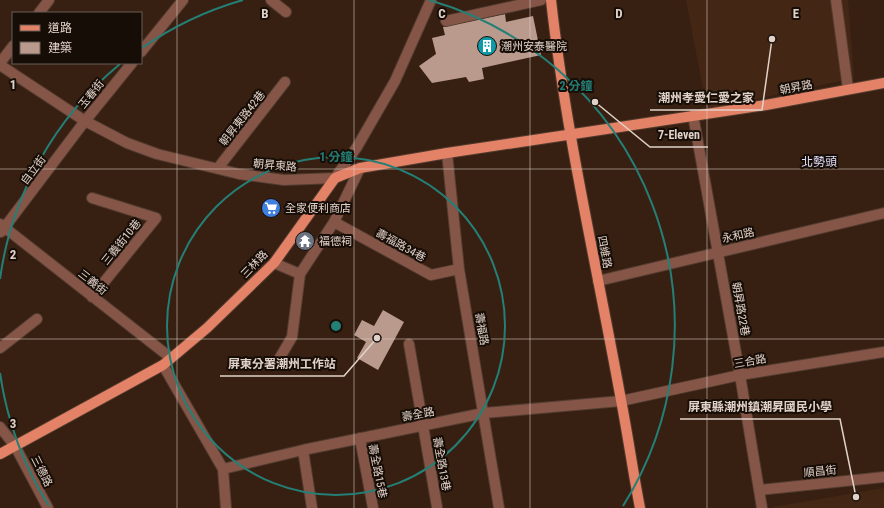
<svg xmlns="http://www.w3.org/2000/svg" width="884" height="508" font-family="'Roboto Condensed','Noto Sans TC',sans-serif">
<rect width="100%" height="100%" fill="#372012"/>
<path fill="#432714" d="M686,0H848L854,78L707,110Z
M884,488V508H773V507Z"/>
<path fill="#b99a8c" d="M505,14L506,22L533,16L541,55L482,68L484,79L469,82L466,77L432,83L419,66L436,54L432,38L445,35L443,27Z
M383,310L404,322L378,370L357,358L366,342L354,335L362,320L374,326Z"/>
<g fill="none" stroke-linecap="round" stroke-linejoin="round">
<g stroke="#523c2f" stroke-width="12">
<path id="minor" d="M271,0L286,12
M836,0L848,89
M39,13L49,0
M446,21L541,0
M141,52L183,0
M0,63L13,46
M0,65L85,121L127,143L157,154L239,174L284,180L335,178L357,147L395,81L431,0
M693,115L740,375L762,508
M447,153L459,269L499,508
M218,168L285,82
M92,198L156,218L92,297
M334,222L431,275L459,269
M0,224L171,358
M1,232L85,121L132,63
M274,263L300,274
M598,281L884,213
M409,344L437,507
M0,348L37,319
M279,359L292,337L300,274L334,222L360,168
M163,365L223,469L226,508
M0,427L15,446L48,508
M360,438L373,508
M303,450L312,508
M223,469L303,450L484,413L621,401L740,375L884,352
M759,490L884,477"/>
</g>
<g stroke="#523c2f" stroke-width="12">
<path id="major" d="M551,0C566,135 597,267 621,400C628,436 633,472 640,508
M0,454L163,365L207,328L274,263L335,178L360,168L447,153L766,105L884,83"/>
</g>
<use href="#minor" stroke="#855648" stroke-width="10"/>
<use href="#major" stroke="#e38266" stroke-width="10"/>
</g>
<path fill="none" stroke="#e1d2c9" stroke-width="1" stroke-opacity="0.55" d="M177,0V508M354,0V508M530,0V508M707,0V508M0,169H884M0,339H884"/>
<g fill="none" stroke="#247f77" stroke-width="2">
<circle cx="336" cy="326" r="169"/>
<path d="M49 506A339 339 0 0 1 0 373M0 279A339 339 0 0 1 120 64M142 48A339 339 0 0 1 243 0M429 0A339 339 0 0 1 623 506"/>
</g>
<defs>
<g id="building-disc" transform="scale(1)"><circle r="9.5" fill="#0f9aa8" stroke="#170d07"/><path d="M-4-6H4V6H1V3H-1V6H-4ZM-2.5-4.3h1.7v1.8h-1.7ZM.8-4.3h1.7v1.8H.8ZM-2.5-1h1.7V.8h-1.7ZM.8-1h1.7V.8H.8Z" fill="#fff"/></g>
<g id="supermarket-disc" transform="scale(1)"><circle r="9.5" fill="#3f7fe0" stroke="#170d07"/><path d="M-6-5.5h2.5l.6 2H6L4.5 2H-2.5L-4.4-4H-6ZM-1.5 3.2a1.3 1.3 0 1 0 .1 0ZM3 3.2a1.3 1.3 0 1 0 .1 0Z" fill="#fff"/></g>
<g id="temple-disc" transform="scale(1)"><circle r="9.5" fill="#6b7280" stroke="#170d07"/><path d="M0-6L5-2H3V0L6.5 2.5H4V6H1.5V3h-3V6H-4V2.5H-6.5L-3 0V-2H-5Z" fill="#fff"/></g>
</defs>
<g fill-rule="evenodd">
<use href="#building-disc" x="487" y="46"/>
<use href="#supermarket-disc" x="271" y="208"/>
<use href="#temple-disc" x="305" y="241"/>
</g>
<g text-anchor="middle" stroke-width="4" stroke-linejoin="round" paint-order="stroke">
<g font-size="11" fill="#e1d2c9" stroke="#170d07" text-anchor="start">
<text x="501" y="50">潮州安泰醫院</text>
<text x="285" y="212">全家便利商店</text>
<text x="319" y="245">福德祠</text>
</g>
<g font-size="11" fill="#e1d2c9" stroke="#170d07">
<text transform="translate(796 87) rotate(-11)" y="4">朝昇路</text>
<text transform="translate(91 94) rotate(-51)" y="4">玉春街</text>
<text transform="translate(242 118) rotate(-52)" y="4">朝昇東路42巷</text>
<text transform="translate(275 165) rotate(5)" y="4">朝昇東路</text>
<text transform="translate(33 170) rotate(-53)" y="4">自立街</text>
<text transform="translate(738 235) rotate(-13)" y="4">永和路</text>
<text transform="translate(121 242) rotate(-51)" y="4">三義街10巷</text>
<text transform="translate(401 245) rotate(29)" y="4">壽福路34巷</text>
<text transform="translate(605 252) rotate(79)" y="4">四維路</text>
<text transform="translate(254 264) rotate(-46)" y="4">三林路</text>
<text transform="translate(93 282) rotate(38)" y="4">三義街</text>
<text transform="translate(741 309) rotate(80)" y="4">朝昇路22巷</text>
<text transform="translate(482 329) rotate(80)" y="4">壽福路</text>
<text transform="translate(750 361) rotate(-10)" y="4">三合路</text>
<text transform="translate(418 414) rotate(-11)" y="4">壽全路</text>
<text transform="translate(442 464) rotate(80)" y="4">壽全路13巷</text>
<text transform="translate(42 471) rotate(63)" y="4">三德路</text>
<text transform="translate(378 471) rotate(79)" y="4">壽全路15巷</text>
<text transform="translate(820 471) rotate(-6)" y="4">順昌街</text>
</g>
<g font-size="12" fill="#e1defb" stroke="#170d07">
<text x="819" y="166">北勢頭</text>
</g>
</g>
<g font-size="13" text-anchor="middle" font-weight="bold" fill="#e1d2c9" stroke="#170d07" stroke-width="4" stroke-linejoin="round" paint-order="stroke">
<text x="265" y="18">B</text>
<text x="442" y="18">C</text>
<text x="619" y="18">D</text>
<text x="796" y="18">E</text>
<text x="13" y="89">1</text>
<text x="13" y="259">2</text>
<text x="13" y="428">3</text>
</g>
<circle cx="336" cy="326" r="6" fill="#247f77" stroke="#170d07" stroke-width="2"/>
<g font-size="12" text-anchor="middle" font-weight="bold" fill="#247f77" stroke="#170d07" stroke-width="4" stroke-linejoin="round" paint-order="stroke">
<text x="576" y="90">2 分鐘</text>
<text x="336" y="161">1 分鐘</text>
</g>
<path fill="none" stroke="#e1d2c9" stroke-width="1.5" d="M772 39L762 110H650M595 102L650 147H708M377 338L344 376H220M856 497L840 419H680"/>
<g fill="#e1d2c9" stroke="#170d07" stroke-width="1.5">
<circle cx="772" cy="39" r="4"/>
<circle cx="595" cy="102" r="4"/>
<circle cx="377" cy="338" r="4"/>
<circle cx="856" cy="497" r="4"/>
</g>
<g font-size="12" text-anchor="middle" font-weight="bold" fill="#e1d2c9" stroke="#170d07" stroke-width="4" stroke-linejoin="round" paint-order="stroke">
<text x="706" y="102">潮州孝愛仁愛之家</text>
<text x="679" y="139">7-Eleven</text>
<text x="282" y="368">屏東分署潮州工作站</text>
<text x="760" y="411">屏東縣潮州鎮潮昇國民小學</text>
</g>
<rect x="12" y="12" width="130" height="52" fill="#170d07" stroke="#685c55"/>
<rect x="20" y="25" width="20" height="6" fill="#e38266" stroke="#685c55"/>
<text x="48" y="32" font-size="12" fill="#e1d2c9">道路</text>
<rect x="20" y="42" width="20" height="12" fill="#b99a8c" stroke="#685c55"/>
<text x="48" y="52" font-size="12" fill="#e1d2c9">建築</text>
</svg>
